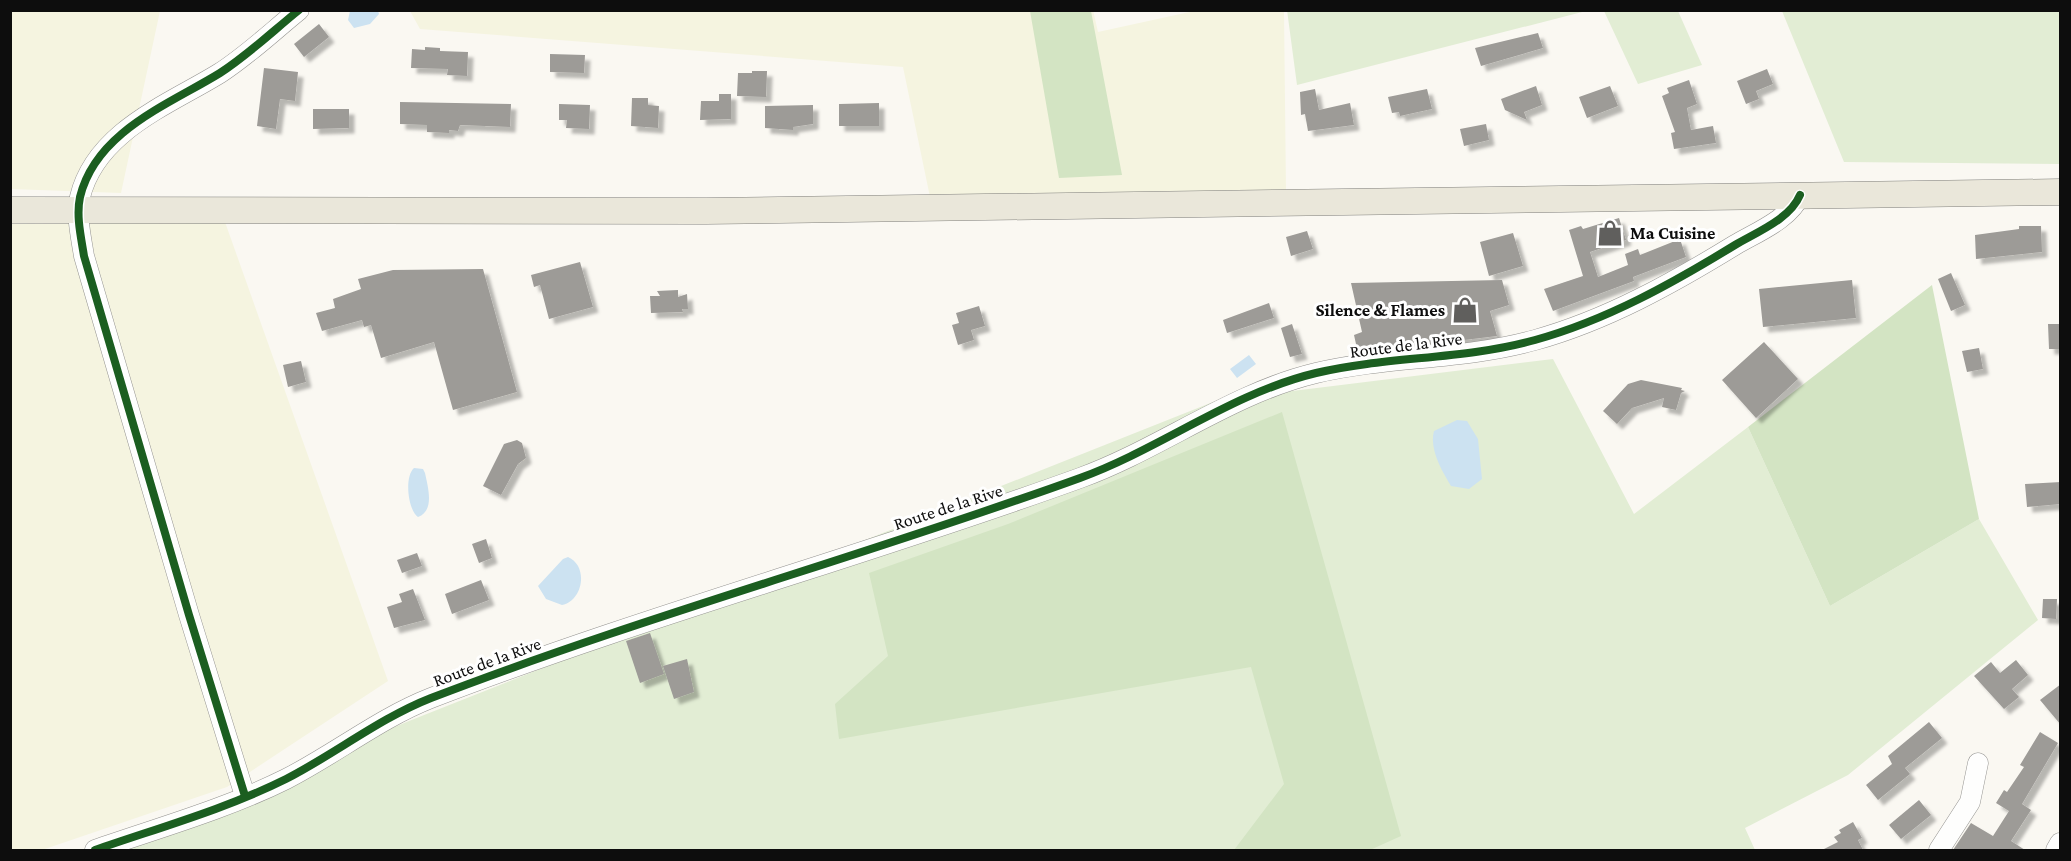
<svg xmlns="http://www.w3.org/2000/svg" width="2071" height="861" font-family="'Crimson Pro',serif">
<defs>
<filter id="shadow"><feDropShadow dx="5.5" dy="5.5" stdDeviation="1.5" flood-color="#0004"/></filter>
</defs>
<rect width="100%" height="100%" fill="#faf8f2"/>
<path fill="#f5f4e0" d="M1093,10L1098,32L1194,11H1284L1286,192L930,197L903,67L420,29L410,11Z
M11,11H160L121,193L11,189Z
M225,222L388,681L227,787L42,850H11L10,224Z"/>
<path fill="#e2edd4" d="M1287,10H1586V11L1297,85Z
M1604,11H1678L1702,65L1638,84Z
M1782,11H2060V164L1844,162Z
M1553,359L1634,514L1748,427L1830,606L1979,519L2038,620L1848,775L1745,828L1755,850H99L409,721L1218,400Z"/>
<path fill="#d3e4c3" d="M1030,11H1091L1122,175L1059,178Z
M1932,285L1979,519L1830,606L1748,427Z
M1282,412L1401,836L1370,850H1234L1284,784L1251,667L839,739L835,704L888,656L869,573L1008,524Z"/>
<path fill="#cce2f1" d="M350,11H378L379,14L370,24L354,28L348,20Z
M1249,355L1256,364L1237,378L1230,369Z
M1457,420L1467,421L1478,439L1482,479L1469,489L1451,486C1442,471 1429,449 1434,431Z
M414,468L423,469L425,473C428,487 435,511 418,517C408,510 404,477 414,468Z
M568,557C589,566 583,601 562,605L546,599L538,586L563,559Z"/>
<path fill="#9d9b97" filter="url(#shadow)" d="M319,24L329,37L304,57L294,44Z
M1538,33L1543,48L1481,66L1475,48Z
M425,47L440,48V51L468,52L467,76L447,75L448,69L411,68L412,49L425,50Z
M550,54L585,55L584,73L550,72Z
M264,68L298,72L295,101L280,99L276,129L257,126Z
M1767,69L1773,84L1756,91L1759,99L1746,104L1737,81Z
M752,71H767L766,97L737,96L738,73H752Z
M1689,80L1697,104L1687,108L1691,130L1713,126L1716,143L1674,149L1671,133L1675,132L1662,96L1669,93L1667,88Z
M1536,86L1542,105L1524,112L1527,120L1505,110L1501,99Z
M1610,86L1618,106L1587,118L1579,97Z
M1315,89L1319,110L1350,103L1354,125L1308,131L1305,114L1301,115L1300,92Z
M1427,89L1432,109L1400,116L1399,112L1392,113L1388,97Z
M719,94H731V119L700,120L701,101H719Z
M632,98H648V105L659,106L658,128L631,126Z
M400,102L511,104L510,127L460,125L458,131L449,130V133L427,132V125L400,124Z
M879,103V126H839V104Z
M559,104L590,105L589,129L566,128L567,120H559Z
M813,105V124L793,127V130L765,128V106Z
M313,109H349V128L313,129Z
M1486,124L1489,140L1464,146L1460,129Z
M1619,218L1626,240L1590,252L1598,277L1628,265L1625,254L1638,249L1640,255L1680,239L1686,257L1633,277L1634,281L1553,311L1544,289L1583,276L1569,230L1581,226L1583,229Z
M2019,226H2041L2042,252L1976,259L1975,235L2019,229Z
M1307,231L1313,249L1291,256L1286,237Z
M1513,233L1523,266L1489,276L1480,242Z
M580,262L593,307L549,319L540,285L534,287L531,275Z
M483,269L517,392L453,410L434,342L381,358L371,325L364,327L362,320L322,331L316,313L335,308L333,299L361,289L358,279L393,270Z
M1951,273L1965,305L1951,311L1938,279Z
M1502,280L1509,305L1490,311L1497,336L1358,353L1354,335L1362,332L1351,283Z
M1852,280L1856,318L1763,327L1759,289Z
M678,290V297L687,294L688,309H682L683,312L651,313L650,296H660L657,291Z
M1269,303L1274,318L1227,333L1223,320Z
M979,306L985,326L971,330L974,340L958,345L952,325L959,323L956,313Z
M1292,324L1302,354L1290,357L1281,328Z
M2048,324H2061V349H2049Z
M1764,342L1798,379L1756,418L1722,380Z
M1979,348L1983,369L1967,372L1962,351Z
M301,361L306,382L288,387L283,365Z
M1641,380L1682,388L1681,390L1685,391L1681,393L1676,410L1662,407L1664,398L1632,408L1617,424L1603,411L1628,384Z
M517,440L522,443L526,458L518,464L501,495L483,486L504,444Z
M2061,482V504L2027,507L2025,484Z
M486,539L492,558L479,563L472,544Z
M417,553L422,566L402,573L397,560Z
M481,580L489,600L452,614L445,594Z
M413,589L425,620L394,628L387,607L402,602L399,594Z
M2043,599H2057L2056,619L2042,618Z
M650,633L664,674L640,683L626,641Z
M687,659L694,692L674,699L663,666Z
M2016,660L2028,675L2012,689L2019,697L2004,709L1974,676L1991,662L2000,673Z
M2061,684V725L2040,700Z
M1929,722L1942,738L1905,768L1910,774L1878,800L1866,785L1892,764L1888,756Z
M2040,732L2058,743L2022,804L2031,810L2011,841L2025,850H1953L1971,823L1993,836L2009,811L1996,803L2004,790L2007,792L2024,767L2020,765Z
M1919,800L1931,815L1901,839L1889,825Z
M1853,822L1862,838L1858,840L1863,850H1822L1838,842L1834,837L1841,833L1839,830Z"/>
<g fill="none" stroke-linecap="round" stroke-linejoin="round">
<g stroke="#949390" stroke-width="21">
<path id="minor" d="M245,796L189,615L84,256C81,237 76,216 80,197C96,131 170,104 220,73C248,55 273,31 299,10
M95,850C158,828 226,809 286,779C335,754 380,718 431,698C644,616 865,556 1080,478C1160,449 1232,393 1316,373C1388,356 1464,360 1535,340C1607,320 1673,283 1735,245C1757,232 1790,219 1800,195
M1939,850L1970,802L1978,763
M2056,850L2060,843"/>
</g>
<g stroke="#81807d" stroke-width="27">
<path id="major" d="M10,210L706,211L2060,192"/>
</g>
<use href="#minor" stroke="#fefefd" stroke-width="20"/>
<use href="#major" stroke="#eae7da" stroke-width="26"/>
<g stroke="#fff" stroke-width="11">
<path id="cycleway" d="M245,796L189,615L84,256C81,237 76,216 80,197C96,131 170,104 220,73C248,55 273,31 299,10
M95,850C158,828 226,809 286,779C335,754 380,718 431,698C644,616 865,556 1080,478C1160,449 1232,393 1316,373C1388,356 1464,360 1535,340C1607,320 1673,283 1735,245C1757,232 1790,219 1800,195"/>
</g>
<use href="#cycleway" stroke="#1b5e20" stroke-width="8"/>
</g>
<defs>
<g id="shop-bare" transform="scale(2.07)"><path d="M-5-2.5h2.3a2.7 3.5 0 0 1 5.4 0H5L5.5 6h-11ZM-1.5-2.5h3a1.5 2.3 0 0 0-3 0Z" fill="#605f5d" stroke="#fff" stroke-width="2.5" paint-order="stroke"/></g>
</defs>
<g fill-rule="evenodd">
<use href="#shop-bare" x="1610" y="233"/>
<use href="#shop-bare" x="1465" y="310"/>
</g>
<g text-anchor="middle" stroke-width="6" stroke-linejoin="round" paint-order="stroke">
<g font-size="18" font-weight="bold" fill="#0d0d0d" stroke="#fff" text-anchor="start">
<text x="1630" y="239">Ma Cuisine</text>
<text x="1445" y="316" text-anchor="end">Silence &amp; Flames</text>
</g>
<g font-size="18" fill="#0d0d0d" stroke="#fff">
<text transform="translate(1406 345) rotate(-7)" y="6">Route de la Rive</text>
<text transform="translate(948 507) rotate(-18)" y="6">Route de la Rive</text>
<text transform="translate(487 662) rotate(-20)" y="6">Route de la Rive</text>
</g>
</g>
<rect width="2071" height="861" fill="none" stroke="#0d0d0d" stroke-width="24"/>
</svg>
